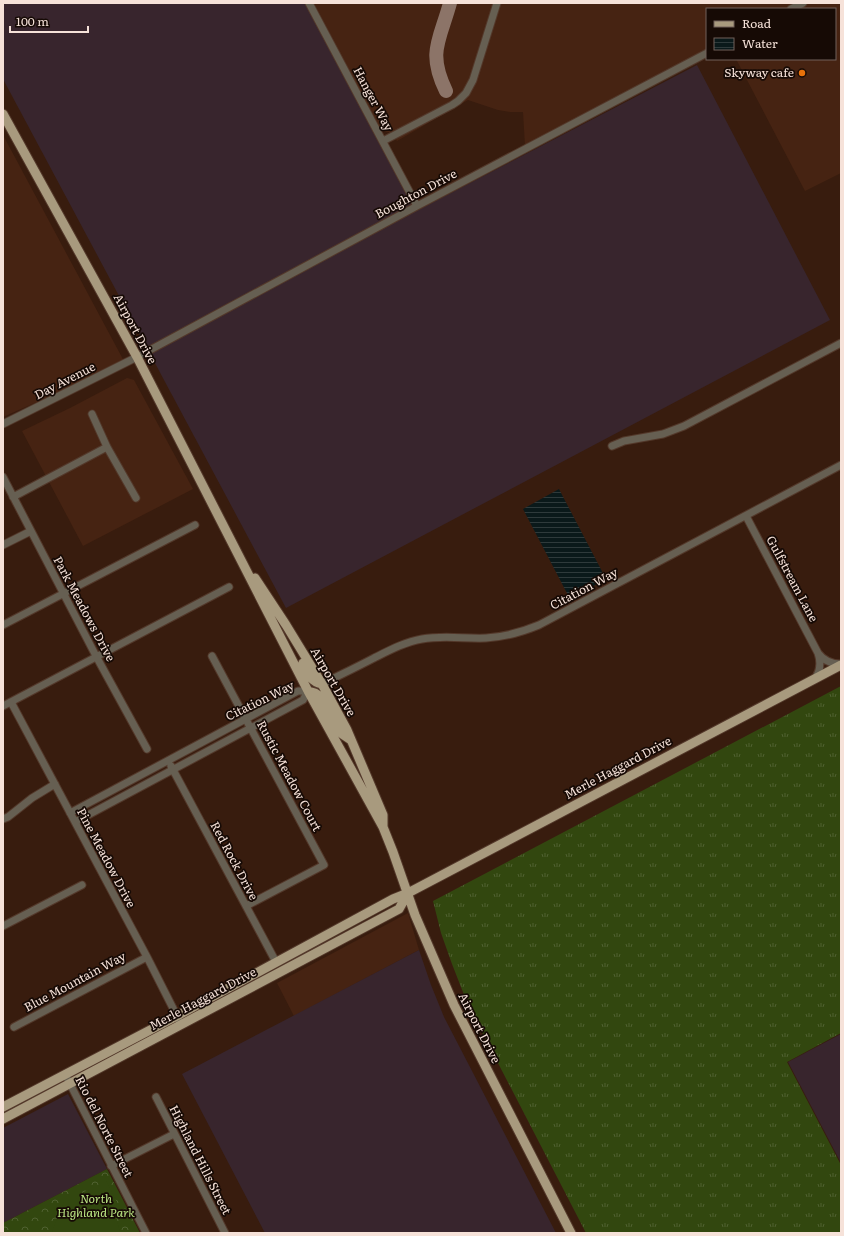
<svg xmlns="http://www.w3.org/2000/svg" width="844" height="1236" font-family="Literata,serif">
<defs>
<pattern id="grass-tufts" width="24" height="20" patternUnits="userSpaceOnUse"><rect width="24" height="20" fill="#32470f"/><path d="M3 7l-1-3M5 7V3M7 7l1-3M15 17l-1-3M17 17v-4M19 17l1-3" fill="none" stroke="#506131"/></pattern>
<pattern id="forest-crowns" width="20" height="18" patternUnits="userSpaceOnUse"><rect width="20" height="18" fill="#32470f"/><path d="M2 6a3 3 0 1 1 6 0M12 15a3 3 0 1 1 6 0" fill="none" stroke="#506131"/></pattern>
<pattern id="water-rules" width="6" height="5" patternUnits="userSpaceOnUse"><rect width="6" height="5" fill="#0a191a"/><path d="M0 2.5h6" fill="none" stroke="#2e3a3b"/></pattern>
</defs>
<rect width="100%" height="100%" fill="#381c0e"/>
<path fill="#462312" d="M314,3H841V173L805,191L736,59H835V9H707V49L525,146L523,112H510L498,110L468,100L397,141L392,133L383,131L379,128Z
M3,135L125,363L3,417Z
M127,378L134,380L193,489L83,546L22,431L70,408Z
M408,913L419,950L294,1016L277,983Z"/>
<path fill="#38252d" d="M3,3H305L418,210L697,65L830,320L286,608L3,79Z
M419,950L431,985L444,1017L556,1233H265L182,1074Z
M841,1034V1163L788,1062Z
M68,1094L107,1169L3,1223V1128Z"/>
<path fill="url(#grass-tufts)" d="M841,686V1033L787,1062L841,1165V1233H586L468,1005L452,964L441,933L433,901Z"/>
<path fill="url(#forest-crowns)" d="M107,1169L140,1233H3V1223Z"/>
<path fill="#32470f" d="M106,1181L117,1202L116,1216L120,1233H53L52,1231L64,1202Z"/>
<path fill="url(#water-rules)" d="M559,489L606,579L570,599L523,509Z"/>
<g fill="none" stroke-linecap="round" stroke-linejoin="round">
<path stroke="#8c7468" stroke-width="14" d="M446,91C427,52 440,40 450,3"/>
<g stroke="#53382a" stroke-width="9">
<path id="minor" d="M309,3L417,206
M791,9L803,3
M383,141L452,105L458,101L466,93L473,80L497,3
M92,414L107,447L136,498
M3,424L137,357L417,206L707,53
M612,446L624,441L663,434L684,426L841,343
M3,477L96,656L147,749
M13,497L107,447
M746,516L818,653C821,662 821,669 816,677
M3,545L31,531
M3,625L195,525
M818,653C824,661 831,664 841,664
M212,656L324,865L246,906
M322,684C340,675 357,667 374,658C390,650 405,642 422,639C444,635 465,639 486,638C505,637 522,632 539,625L841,465
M11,702L147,957L179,1020
M3,706L229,587
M171,766L276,962
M70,813L298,691H308
M3,819L8,817L32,798L55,784
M75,822L303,700L308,691
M3,926L82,885
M14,1027L147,957
M65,1074L146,1233
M156,1097L225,1233
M111,1166L174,1134"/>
</g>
<g stroke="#53382a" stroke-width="11">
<path id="major" d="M3,114L137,357L308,691L383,827L393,852L415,915L454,1005L571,1233
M255,578L286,625L322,684L347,730L383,815V827
M303,663C308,673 309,681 322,684
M308,691L315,693L321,697L342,734L351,740
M3,1107L177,1016L393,899L408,893L841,665
M3,1119L399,909L408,893"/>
</g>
<use href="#minor" stroke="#665f52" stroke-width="7"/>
<use href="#major" stroke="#a89a7e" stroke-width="9"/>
</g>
<circle fill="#e8710a" stroke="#160a05" stroke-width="1.5" cx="802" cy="73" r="4"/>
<g text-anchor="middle" stroke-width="3.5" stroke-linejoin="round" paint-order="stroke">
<g font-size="12" fill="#f6e2d9" stroke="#160a05" text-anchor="end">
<text x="794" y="77">Skyway cafe</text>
</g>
<g font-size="12" fill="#f6e2d9" stroke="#160a05">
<text transform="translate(373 99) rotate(62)" y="4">Hanger Way</text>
<text transform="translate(416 194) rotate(-28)" y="4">Boughton Drive</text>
<text transform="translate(135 329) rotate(62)" y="4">Airport Drive</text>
<text transform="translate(65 381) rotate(-27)" y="4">Day Avenue</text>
<text transform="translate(792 579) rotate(62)" y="4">Gulfstream Lane</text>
<text transform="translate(584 589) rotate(-28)" y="4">Citation Way</text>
<text transform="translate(84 609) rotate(62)" y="4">Park Meadows Drive</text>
<text transform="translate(333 682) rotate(60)" y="4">Airport Drive</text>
<text transform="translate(260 701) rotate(-26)" y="4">Citation Way</text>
<text transform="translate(618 768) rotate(-28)" y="4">Merle Haggard Drive</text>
<text transform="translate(289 776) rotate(62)" y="4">Rustic Meadow Court</text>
<text transform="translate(106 858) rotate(62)" y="4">Pine Meadow Drive</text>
<text transform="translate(234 861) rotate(62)" y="4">Red Rock Drive</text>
<text transform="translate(75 982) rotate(-28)" y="4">Blue Mountain Way</text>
<text transform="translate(203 999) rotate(-28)" y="4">Merle Haggard Drive</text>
<text transform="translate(479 1028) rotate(63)" y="4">Airport Drive</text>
<text transform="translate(104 1127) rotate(63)" y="4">Rio del Norte Street</text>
<text transform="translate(200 1160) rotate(63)" y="4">Highland Hills Street</text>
</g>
<g font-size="12" font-style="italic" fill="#bae583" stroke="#160a05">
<text x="96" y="1203">North<tspan x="96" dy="14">Highland Park</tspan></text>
</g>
</g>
<rect width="844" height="1236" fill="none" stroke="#f6e2d9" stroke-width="8"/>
<rect x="706" y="8" width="130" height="52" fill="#160a05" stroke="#70605a"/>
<rect x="714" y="21" width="20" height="6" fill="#a89a7e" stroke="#70605a"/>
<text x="742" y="28" font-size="12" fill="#f6e2d9">Road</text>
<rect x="714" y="38" width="20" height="12" fill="url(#water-rules)" stroke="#70605a"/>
<text x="742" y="48" font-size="12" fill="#f6e2d9">Water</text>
<path d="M10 26v6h78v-6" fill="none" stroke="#f6e2d9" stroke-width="2"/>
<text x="16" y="26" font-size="12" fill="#f6e2d9" stroke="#160a05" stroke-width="3" paint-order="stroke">100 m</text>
</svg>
